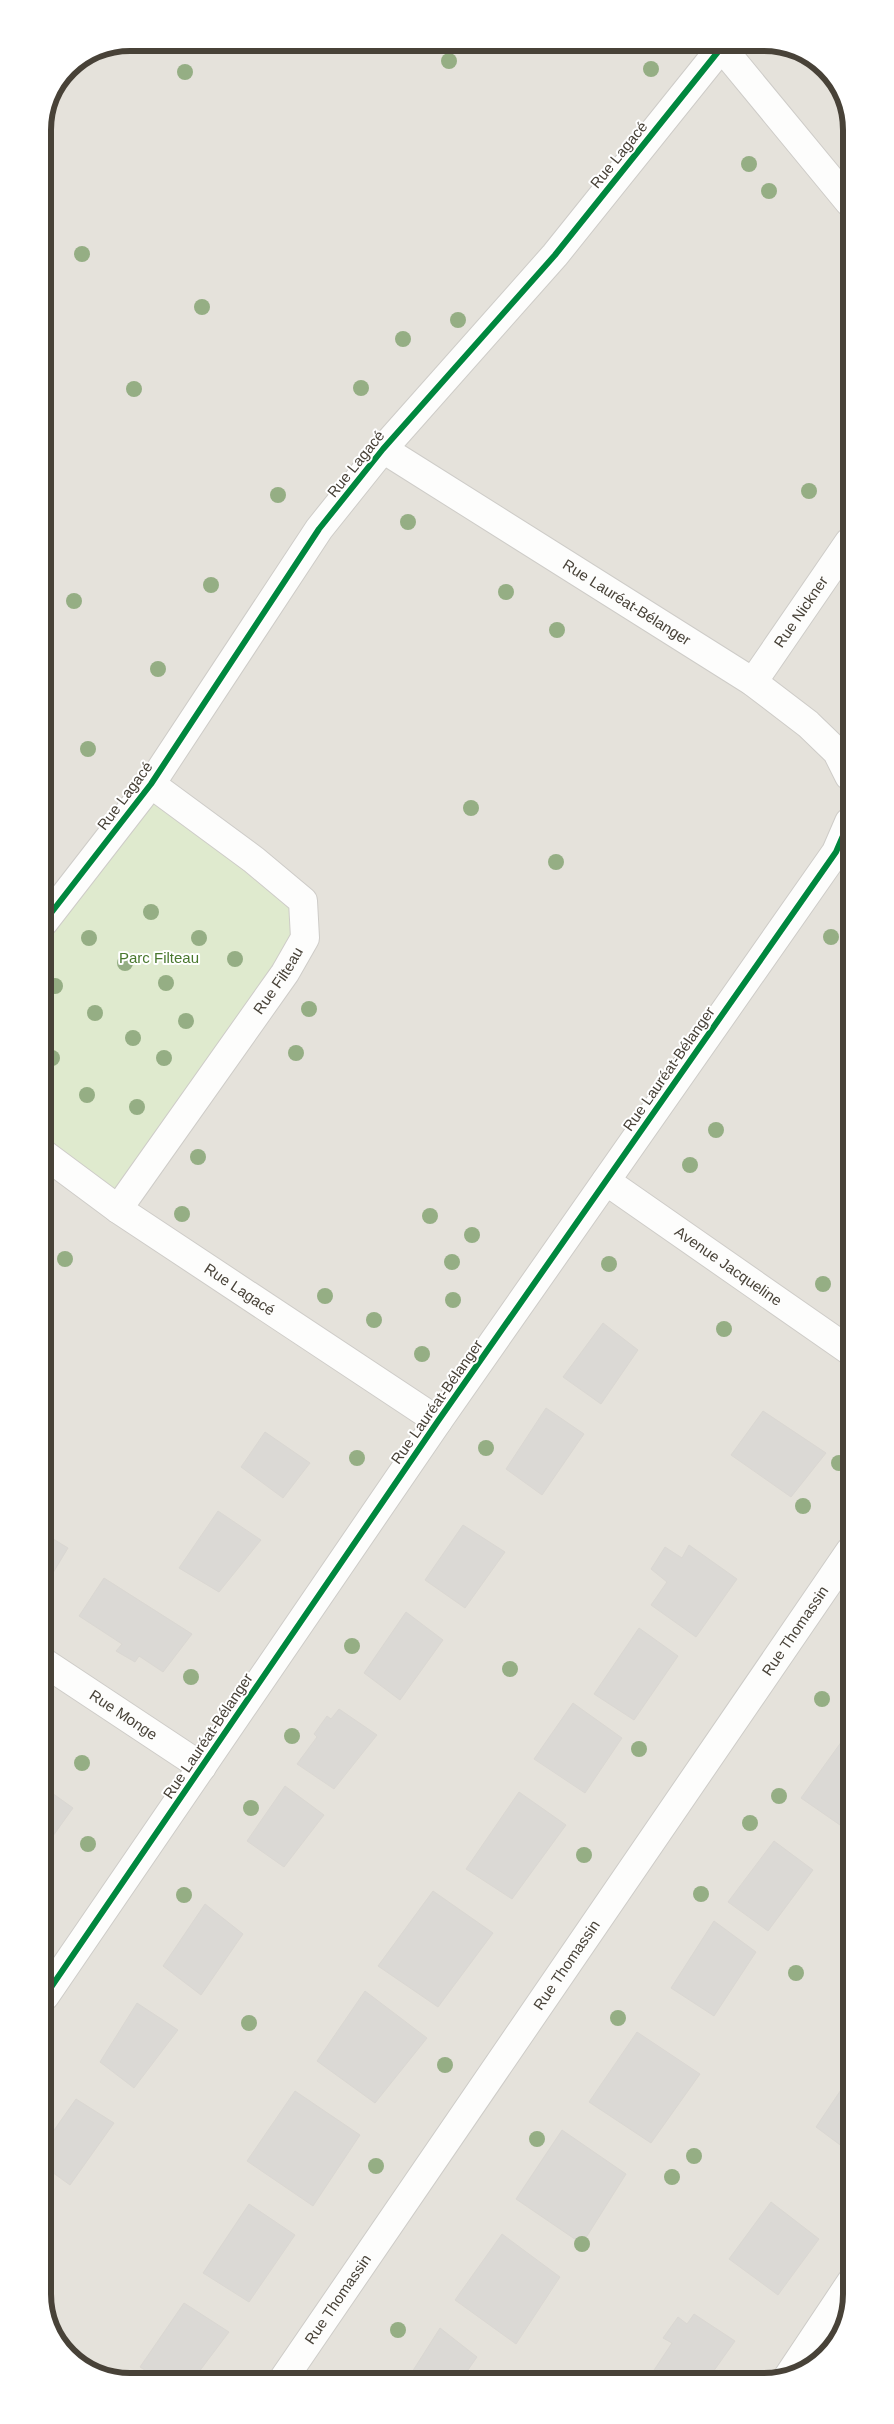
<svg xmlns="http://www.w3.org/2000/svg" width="894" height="2424" font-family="Arial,sans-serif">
<rect width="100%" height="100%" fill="#f2f0ec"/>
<path fill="#e5e2db" d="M130,43H770L821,64L848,107L851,2294L833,2347L787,2378L124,2381L73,2360L46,2317L43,125L68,68L97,49Z"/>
<path fill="#dfeace" d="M151,784L303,901L305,938L118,1209L44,1154V922Z"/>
<path fill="#dbd9d5" stroke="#dad7d2" d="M850,1253V1269L842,1262Z
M603,1323L638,1350L601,1404L563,1377Z
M546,1408L584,1434L542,1495L506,1469Z
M763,1411L826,1453L791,1497L731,1455Z
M265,1432L310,1463L283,1498L241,1467Z
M218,1511L261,1540L219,1592L179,1568Z
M463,1525L505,1552L465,1608L425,1580Z
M45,1534L68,1548L45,1586Z
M689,1545L737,1579L696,1637L651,1605L667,1582L651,1569L665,1547L682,1558Z
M104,1578L192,1634L163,1672L139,1656L135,1662L116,1651L122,1644L79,1616Z
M406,1612L443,1640L400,1700L364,1673Z
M639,1628L678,1656L634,1720L594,1694Z
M573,1703L622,1738L585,1793L534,1759Z
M339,1709L377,1735L334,1789L297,1764L317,1737L314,1734L327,1716L331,1719Z
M847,1734L851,1737V1810L840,1825L801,1798Z
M285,1786L324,1815L284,1867L247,1841Z
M45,1788L73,1808L45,1847Z
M519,1792L566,1825L512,1899L466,1869Z
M774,1841L813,1870L768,1931L728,1902Z
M433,1891L493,1933L438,2007L378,1966Z
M205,1904L243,1934L201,1995L163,1966Z
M714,1921L756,1952L714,2016L671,1988Z
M365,1991L427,2038L375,2103L317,2061Z
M137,2003L178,2030L134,2088L100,2062Z
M637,2032L700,2074L651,2143L589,2102Z
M851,2075V2153L816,2127Z
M295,2091L360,2135L313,2206L247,2161Z
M76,2099L114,2123L70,2185L45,2167V2143Z
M562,2130L626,2174L582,2244L516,2199Z
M771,2202L819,2239L778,2295L729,2259Z
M249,2204L295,2235L249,2302L203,2273Z
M502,2234L560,2277L516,2344L455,2300Z
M184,2303L229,2332L192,2381H162L140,2367Z
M694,2314L735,2341L708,2379H665L654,2370L672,2343L663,2338L678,2317L687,2324Z
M440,2328L477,2357L461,2380H407Z"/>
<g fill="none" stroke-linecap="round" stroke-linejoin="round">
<g stroke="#ceccc8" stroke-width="30">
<g id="street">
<path d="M718,43L849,202"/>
<path id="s1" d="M383,449L753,682L808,724L837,752L849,776"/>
<path id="s2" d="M753,682L849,542"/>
<path d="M44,922L151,784L319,529L383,449L555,255L725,43"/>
<path id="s3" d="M44,1154L118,1209L438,1421"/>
<path id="s4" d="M606,1181L850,1351"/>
<path id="s5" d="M118,1209L285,973L305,938L303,901L254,860L151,784"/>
<path id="s6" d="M45,1663L202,1767"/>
<path d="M45,1996L438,1421L836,852L849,822"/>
<path d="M787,2378L851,2282"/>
<path id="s7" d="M282,2381L850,1551"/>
</g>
</g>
<use href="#street" stroke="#fdfdfc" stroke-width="28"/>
<g stroke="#fff" stroke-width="9">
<path id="cycleway" d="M44,922L151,784L319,529L383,449L555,255L725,43
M45,1996L438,1421L836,852L849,822"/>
</g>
<use href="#cycleway" stroke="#00873e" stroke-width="6"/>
</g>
<g fill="#95ae84">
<circle cx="449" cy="61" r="8"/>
<circle cx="651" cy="69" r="8"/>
<circle cx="185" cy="72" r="8"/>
<circle cx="749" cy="164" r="8"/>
<circle cx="769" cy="191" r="8"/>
<circle cx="82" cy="254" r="8"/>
<circle cx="202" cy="307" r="8"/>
<circle cx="458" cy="320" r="8"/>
<circle cx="403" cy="339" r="8"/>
<circle cx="361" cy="388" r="8"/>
<circle cx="134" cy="389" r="8"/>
<circle cx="809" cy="491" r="8"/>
<circle cx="278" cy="495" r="8"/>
<circle cx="408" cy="522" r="8"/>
<circle cx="211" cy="585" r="8"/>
<circle cx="506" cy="592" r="8"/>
<circle cx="74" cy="601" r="8"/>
<circle cx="557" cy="630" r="8"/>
<circle cx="158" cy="669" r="8"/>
<circle cx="88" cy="749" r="8"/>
<circle cx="471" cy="808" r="8"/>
<circle cx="556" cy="862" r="8"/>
<circle cx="151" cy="912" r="8"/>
<circle cx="831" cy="937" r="8"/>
<circle cx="89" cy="938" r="8"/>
<circle cx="199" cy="938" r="8"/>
<circle cx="235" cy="959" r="8"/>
<circle cx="125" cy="963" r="8"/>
<circle cx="166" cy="983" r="8"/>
<circle cx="55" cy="986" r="8"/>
<circle cx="309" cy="1009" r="8"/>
<circle cx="95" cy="1013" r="8"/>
<circle cx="186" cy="1021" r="8"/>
<circle cx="133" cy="1038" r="8"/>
<circle cx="296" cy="1053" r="8"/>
<circle cx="52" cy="1058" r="8"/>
<circle cx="164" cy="1058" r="8"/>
<circle cx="87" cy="1095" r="8"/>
<circle cx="137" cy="1107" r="8"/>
<circle cx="716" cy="1130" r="8"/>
<circle cx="198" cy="1157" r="8"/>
<circle cx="690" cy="1165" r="8"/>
<circle cx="182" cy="1214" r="8"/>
<circle cx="430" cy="1216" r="8"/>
<circle cx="472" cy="1235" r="8"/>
<circle cx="65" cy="1259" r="8"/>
<circle cx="452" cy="1262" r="8"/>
<circle cx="609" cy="1264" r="8"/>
<circle cx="823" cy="1284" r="8"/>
<circle cx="325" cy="1296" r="8"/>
<circle cx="453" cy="1300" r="8"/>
<circle cx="374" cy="1320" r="8"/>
<circle cx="724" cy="1329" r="8"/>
<circle cx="422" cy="1354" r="8"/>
<circle cx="486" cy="1448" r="8"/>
<circle cx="357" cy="1458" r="8"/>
<circle cx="839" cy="1463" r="8"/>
<circle cx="803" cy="1506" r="8"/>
<circle cx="352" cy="1646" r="8"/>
<circle cx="510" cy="1669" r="8"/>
<circle cx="191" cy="1677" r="8"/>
<circle cx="822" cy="1699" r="8"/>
<circle cx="292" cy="1736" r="8"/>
<circle cx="639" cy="1749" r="8"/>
<circle cx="82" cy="1763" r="8"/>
<circle cx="779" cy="1796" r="8"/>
<circle cx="251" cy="1808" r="8"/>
<circle cx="750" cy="1823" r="8"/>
<circle cx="88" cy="1844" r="8"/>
<circle cx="584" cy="1855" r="8"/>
<circle cx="701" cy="1894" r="8"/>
<circle cx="184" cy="1895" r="8"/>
<circle cx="796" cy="1973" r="8"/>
<circle cx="618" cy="2018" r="8"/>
<circle cx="249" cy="2023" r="8"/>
<circle cx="445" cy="2065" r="8"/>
<circle cx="537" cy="2139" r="8"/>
<circle cx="694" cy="2156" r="8"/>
<circle cx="376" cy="2166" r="8"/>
<circle cx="672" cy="2177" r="8"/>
<circle cx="582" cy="2244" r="8"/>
<circle cx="398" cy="2330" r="8"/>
</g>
<g text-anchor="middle" stroke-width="4" stroke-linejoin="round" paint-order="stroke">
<g font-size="15" fill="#484238" stroke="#fff">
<text transform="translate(619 155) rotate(-51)" y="5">Rue Lagacé</text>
<text transform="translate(356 464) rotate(-51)" y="5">Rue Lagacé</text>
<text dy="5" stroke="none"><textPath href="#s1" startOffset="288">Rue Lauréat-Bélanger</textPath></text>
<text dy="5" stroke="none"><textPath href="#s2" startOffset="85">Rue Nickner</textPath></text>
<text transform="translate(125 796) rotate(-53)" y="5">Rue Lagacé</text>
<text dy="5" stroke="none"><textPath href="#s5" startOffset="279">Rue Filteau</textPath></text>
<text transform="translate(669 1069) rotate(-55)" y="5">Rue Lauréat-Bélanger</text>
<text dy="5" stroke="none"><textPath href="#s4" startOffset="149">Avenue Jacqueline</textPath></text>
<text dy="5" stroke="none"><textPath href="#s3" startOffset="238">Rue Lagacé</textPath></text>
<text transform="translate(437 1402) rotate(-55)" y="5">Rue Lauréat-Bélanger</text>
<text dy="5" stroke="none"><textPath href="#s7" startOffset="909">Rue Thomassin</textPath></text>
<text dy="5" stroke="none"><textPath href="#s6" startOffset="94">Rue Monge</textPath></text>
<text transform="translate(208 1736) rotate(-56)" y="5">Rue Lauréat-Bélanger</text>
<text dy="5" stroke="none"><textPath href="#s7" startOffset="504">Rue Thomassin</textPath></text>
<text dy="5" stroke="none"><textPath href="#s7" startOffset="99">Rue Thomassin</textPath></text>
</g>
<g font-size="15" fill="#49782e" stroke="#fff">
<text x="159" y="963">Parc Filteau</text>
</g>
</g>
<path d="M0 0H894V2424H0ZM130 51H764A79 79 0 0 1 843 130V2294A79 79 0 0 1 764 2373H130A79 79 0 0 1 51 2294V130A79 79 0 0 1 130 51Z" fill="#fff" fill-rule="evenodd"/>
<path fill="none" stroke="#484238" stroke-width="6" d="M130 51H764A79 79 0 0 1 843 130V2294A79 79 0 0 1 764 2373H130A79 79 0 0 1 51 2294V130A79 79 0 0 1 130 51Z"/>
</svg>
